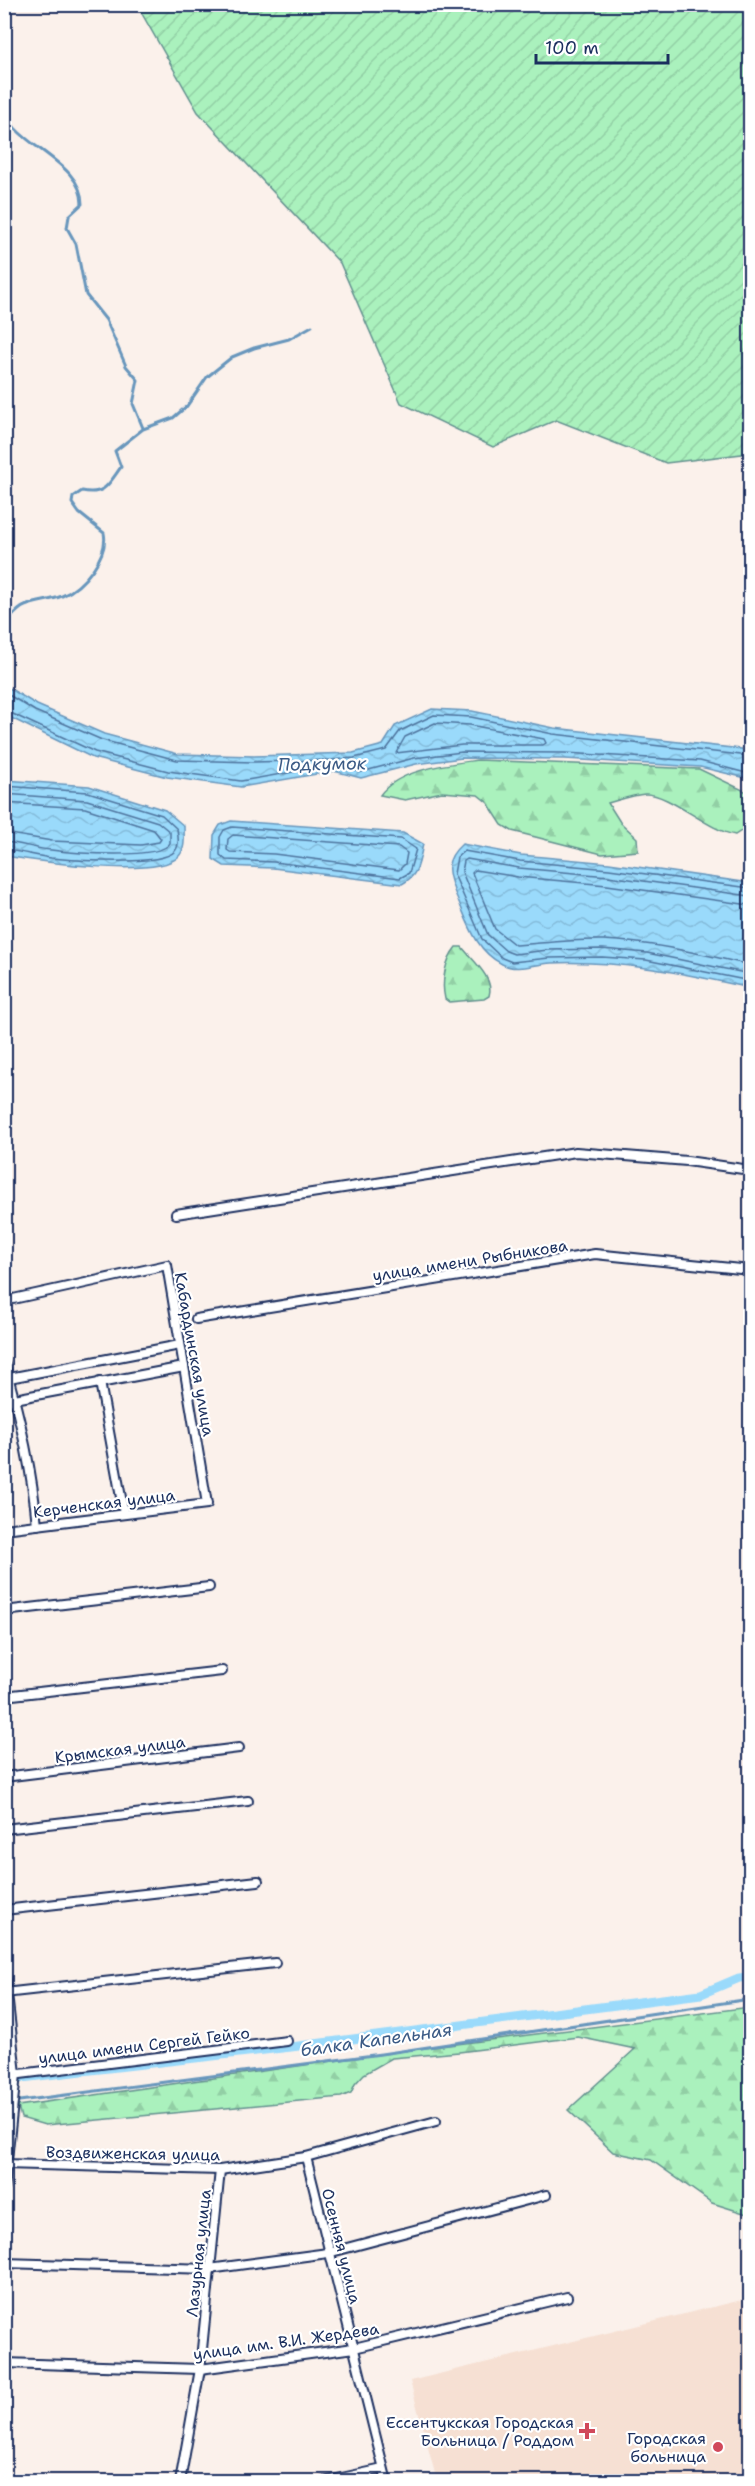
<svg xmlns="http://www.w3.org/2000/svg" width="755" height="2486" viewBox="0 0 755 2486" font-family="'Shantell Sans',sans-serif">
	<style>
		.built { fill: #f6e0d3 }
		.forest { fill: url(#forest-firs); stroke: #62908e; stroke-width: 1.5 }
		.garden { fill: url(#garden-furrows); stroke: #62908e; stroke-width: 1.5 }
		.water { fill: url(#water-waves); stroke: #6796bc; stroke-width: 1.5 }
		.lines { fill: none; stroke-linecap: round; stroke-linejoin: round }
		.shore { stroke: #4e739d; stroke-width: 1.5 }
		.stream { stroke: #6796bc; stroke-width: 3 }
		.canal { stroke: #9adafb; stroke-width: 9 }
		.street-casing { stroke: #1b2f5e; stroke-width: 12 }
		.street { stroke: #fff; stroke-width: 8 }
		.poi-dot { fill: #d1495b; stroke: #fff; stroke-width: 2 }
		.labels { text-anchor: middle; stroke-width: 4.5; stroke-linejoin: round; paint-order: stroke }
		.street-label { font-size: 16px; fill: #1b2f5e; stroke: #fff }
		.poi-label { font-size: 16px; fill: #1b2f5e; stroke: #fff; text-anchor: end }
		.water-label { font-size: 18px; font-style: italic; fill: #3b5a85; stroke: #fff }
	</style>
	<defs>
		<pattern id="forest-firs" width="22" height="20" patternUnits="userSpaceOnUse" patternTransform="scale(1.5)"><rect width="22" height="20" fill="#aaf1bd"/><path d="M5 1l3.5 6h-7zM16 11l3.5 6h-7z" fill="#92cfa5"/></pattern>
		<pattern id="garden-furrows" width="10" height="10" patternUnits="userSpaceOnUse" patternTransform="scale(1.5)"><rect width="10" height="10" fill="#aaf1bd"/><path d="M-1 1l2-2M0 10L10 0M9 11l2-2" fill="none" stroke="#92cfa5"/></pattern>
		<pattern id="water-waves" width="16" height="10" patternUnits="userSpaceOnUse" patternTransform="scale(1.5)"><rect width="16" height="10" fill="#9adafb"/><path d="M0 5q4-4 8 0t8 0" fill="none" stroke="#84bbda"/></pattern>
	</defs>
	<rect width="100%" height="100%" fill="#fbf1eb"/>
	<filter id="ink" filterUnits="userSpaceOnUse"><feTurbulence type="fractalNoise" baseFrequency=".0167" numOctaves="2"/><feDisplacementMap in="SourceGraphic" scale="12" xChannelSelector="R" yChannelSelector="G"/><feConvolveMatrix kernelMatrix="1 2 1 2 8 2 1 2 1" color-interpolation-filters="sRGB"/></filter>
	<g filter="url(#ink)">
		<polygon class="built" points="750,2298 750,2481 437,2481 410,2381"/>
		<g class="forest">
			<path d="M478,760l221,9 48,23 3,5v28l-15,10c-28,-5 -66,-42 -90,-41 -12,1 -26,6 -37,9l12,19 17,16 1,13 -36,3 -90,-23 -10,-6 -14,-22 -10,-8 -36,-3 -37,8 -25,-5c18,-26 69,-31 98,-35z"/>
			<path d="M456,947h6c10,13 33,31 27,49l-5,3 -35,3 -4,-3c-4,-17 0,-39 11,-52z"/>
			<polygon points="750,2007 750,2215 712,2203 651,2160 613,2152 568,2110 635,2049 578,2037 459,2052 392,2058 364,2074 355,2084 351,2093 341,2097 45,2125 21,2118 18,2106 425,2048"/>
		</g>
		<polygon class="garden" points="137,5 750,5 750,453 666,463 556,420 493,447 401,403 340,263 198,112"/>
		<g class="water">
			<polygon points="4,685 37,705 104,734 178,754 254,756 353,753 383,745 395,726 432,709 472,711 554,728 750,750 750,782 746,778 700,767 565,759 462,758 416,764 361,778 334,771 241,787 167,777 93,758 5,715"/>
			<path d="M5,780l84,6 76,24 19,16c0,11 2,23 -6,31 -22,22 -142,4 -173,-1z"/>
			<path d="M231,821l172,12 20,11c-4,18 -4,31 -21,40l-129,-16 -49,-2 -11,-7 1,-24 6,-10z"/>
			<path d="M462,844l59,11 88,8 141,20v105c-66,-15 -130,-28 -199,-25 -17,1 -34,9 -49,1 -28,-14 -35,-45 -47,-71 -8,-21 -11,-33 7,-49z"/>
		</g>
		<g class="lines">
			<g class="shore">
				<polyline points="4,692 35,711 102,740 177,760 254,762 333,760 354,758 386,750 400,731 434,715 471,717 553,734 750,756"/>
				<polyline points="4,710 95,752 168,771 241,781 333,765 361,772 414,758 462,752 565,753 700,761 750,774"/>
				<polygon points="435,723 470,725 544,739 546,743 543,745 462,745 396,753 405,737"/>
				<path d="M4,786l84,6 74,23 15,14c1,7 3,16 -2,22 -14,16 -102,9 -124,7 -16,-2 -31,-7 -47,-8"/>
				<path d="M4,794l83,6 71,22 12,10v11c-8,17 -98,10 -119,7 -15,-1 -31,-7 -47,-8"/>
				<polyline points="4,803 85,808 154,830 161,839 159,842 141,845 52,841 4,833"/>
				<polygon points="232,827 401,839 416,849 409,873 400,878 274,862 226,860 220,855 220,837 224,830"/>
				<polygon points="233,835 399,847 407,853 405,864 399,870 274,854 230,852 227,850 228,839"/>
				<polyline points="750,888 609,869 520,861 464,851 457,857 454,874 482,939 502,958 512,962 549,958 602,957 646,960 750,981"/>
				<polyline points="750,896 608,876 519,868 467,859 464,861 462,872 488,935 506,951 514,954 548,950 603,949 647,953 750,974"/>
				<path d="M750,905l-143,-20 -89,-8 -43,-7 -3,3 23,56 20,16c29,-2 59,-6 88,-5 50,2 99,14 147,25"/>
			</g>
			<g class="stream">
				<path d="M4,112c16,36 78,50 78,92l-13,12 -2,12 9,16 10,51 20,25 20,46 12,14 -5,24 10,24"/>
				<path d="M4,625c6,-6 13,-16 21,-19 12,-5 25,-5 37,-10 20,-8 47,-40 42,-63l-25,-20 -7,-10 1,-6 9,-6c23,5 27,-8 39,-24l-6,-16 28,-22 30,-11 14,-12 20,-29 25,-20 22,-9 35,-9 23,-13"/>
				<polyline points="4,2103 381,2054 750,1999"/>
			</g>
			<polyline class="canal" points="4,2080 291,2047 701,1994 739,1978 750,1977"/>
			<g class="street-casing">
				<g id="street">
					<polyline points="176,1214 576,1152 687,1161 750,1170"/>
					<polyline points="4,1301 167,1265 207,1504 4,1529"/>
					<polyline points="196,1319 595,1254 750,1270"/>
					<path d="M4,1363c16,53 28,107 33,162"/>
					<polyline points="4,1379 180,1345"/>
					<polyline points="100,1382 124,1514"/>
					<polyline points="4,1401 184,1367"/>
					<polyline points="4,1611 209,1587"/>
					<polyline points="4,1696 222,1671"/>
					<polyline points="4,1777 239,1748"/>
					<polyline points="4,1829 248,1801"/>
					<polyline points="4,1910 258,1881"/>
					<polyline points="4,1967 16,2074 4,2188"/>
					<polyline points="4,1993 275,1963"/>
					<polyline points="4,2076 287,2041"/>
					<polyline points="306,2157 387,2482"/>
					<polyline points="4,2164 220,2170 306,2157 436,2121"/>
					<polyline points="4,2263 209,2269 328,2253 546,2195"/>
					<polyline points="4,2363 200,2369 354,2348 567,2297"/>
					<polyline points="180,2482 200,2369 220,2170"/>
					<polyline points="323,2482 383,2469"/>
				</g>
			</g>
			<use href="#street" class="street"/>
		</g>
	</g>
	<g class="poi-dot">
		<path d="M584 2422h6v6h6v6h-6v6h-6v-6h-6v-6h6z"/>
		<circle cx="718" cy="2447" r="6"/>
	</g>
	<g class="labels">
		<g class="street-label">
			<text transform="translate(470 1260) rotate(-9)" y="6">улица имени Рыбникова</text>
			<text transform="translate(195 1354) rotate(80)" y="6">Кабардинская улица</text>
			<text transform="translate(104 1503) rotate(-7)" y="6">Керченская улица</text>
			<text transform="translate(120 1749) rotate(-7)" y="6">Крымская улица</text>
			<text transform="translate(144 2045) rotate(-7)" y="6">улица имени Сергей Гейко</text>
			<text transform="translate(133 2153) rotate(1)" y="6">Воздвиженская улица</text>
			<text transform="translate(342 2246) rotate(76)" y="6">Осенняя улица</text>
			<text transform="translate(198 2253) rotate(-84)" y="6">Лазурная улица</text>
			<text transform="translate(286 2341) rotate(-8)" y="6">улица им. В.И. Жердева</text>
		</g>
		<g class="poi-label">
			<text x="574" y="2428">Ессентукская Городская<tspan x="574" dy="18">Больница / Роддом</tspan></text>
			<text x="706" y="2444">Городская<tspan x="706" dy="18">больница</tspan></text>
		</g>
		<g class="water-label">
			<text transform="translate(322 764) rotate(-1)" y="6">Подкумок</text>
			<text transform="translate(376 2040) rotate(-8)" y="6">балка Капельная</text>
		</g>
	</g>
	<rect width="755" height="2486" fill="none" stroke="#fff" stroke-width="24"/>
	<rect x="12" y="12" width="731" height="2462" fill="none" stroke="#1b2f5e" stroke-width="2" filter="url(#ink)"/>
	<path d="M536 54v9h132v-9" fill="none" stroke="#1b2f5e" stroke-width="3"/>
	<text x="545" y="54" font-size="18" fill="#1b2f5e" stroke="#ffffff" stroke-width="4.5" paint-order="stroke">100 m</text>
</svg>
